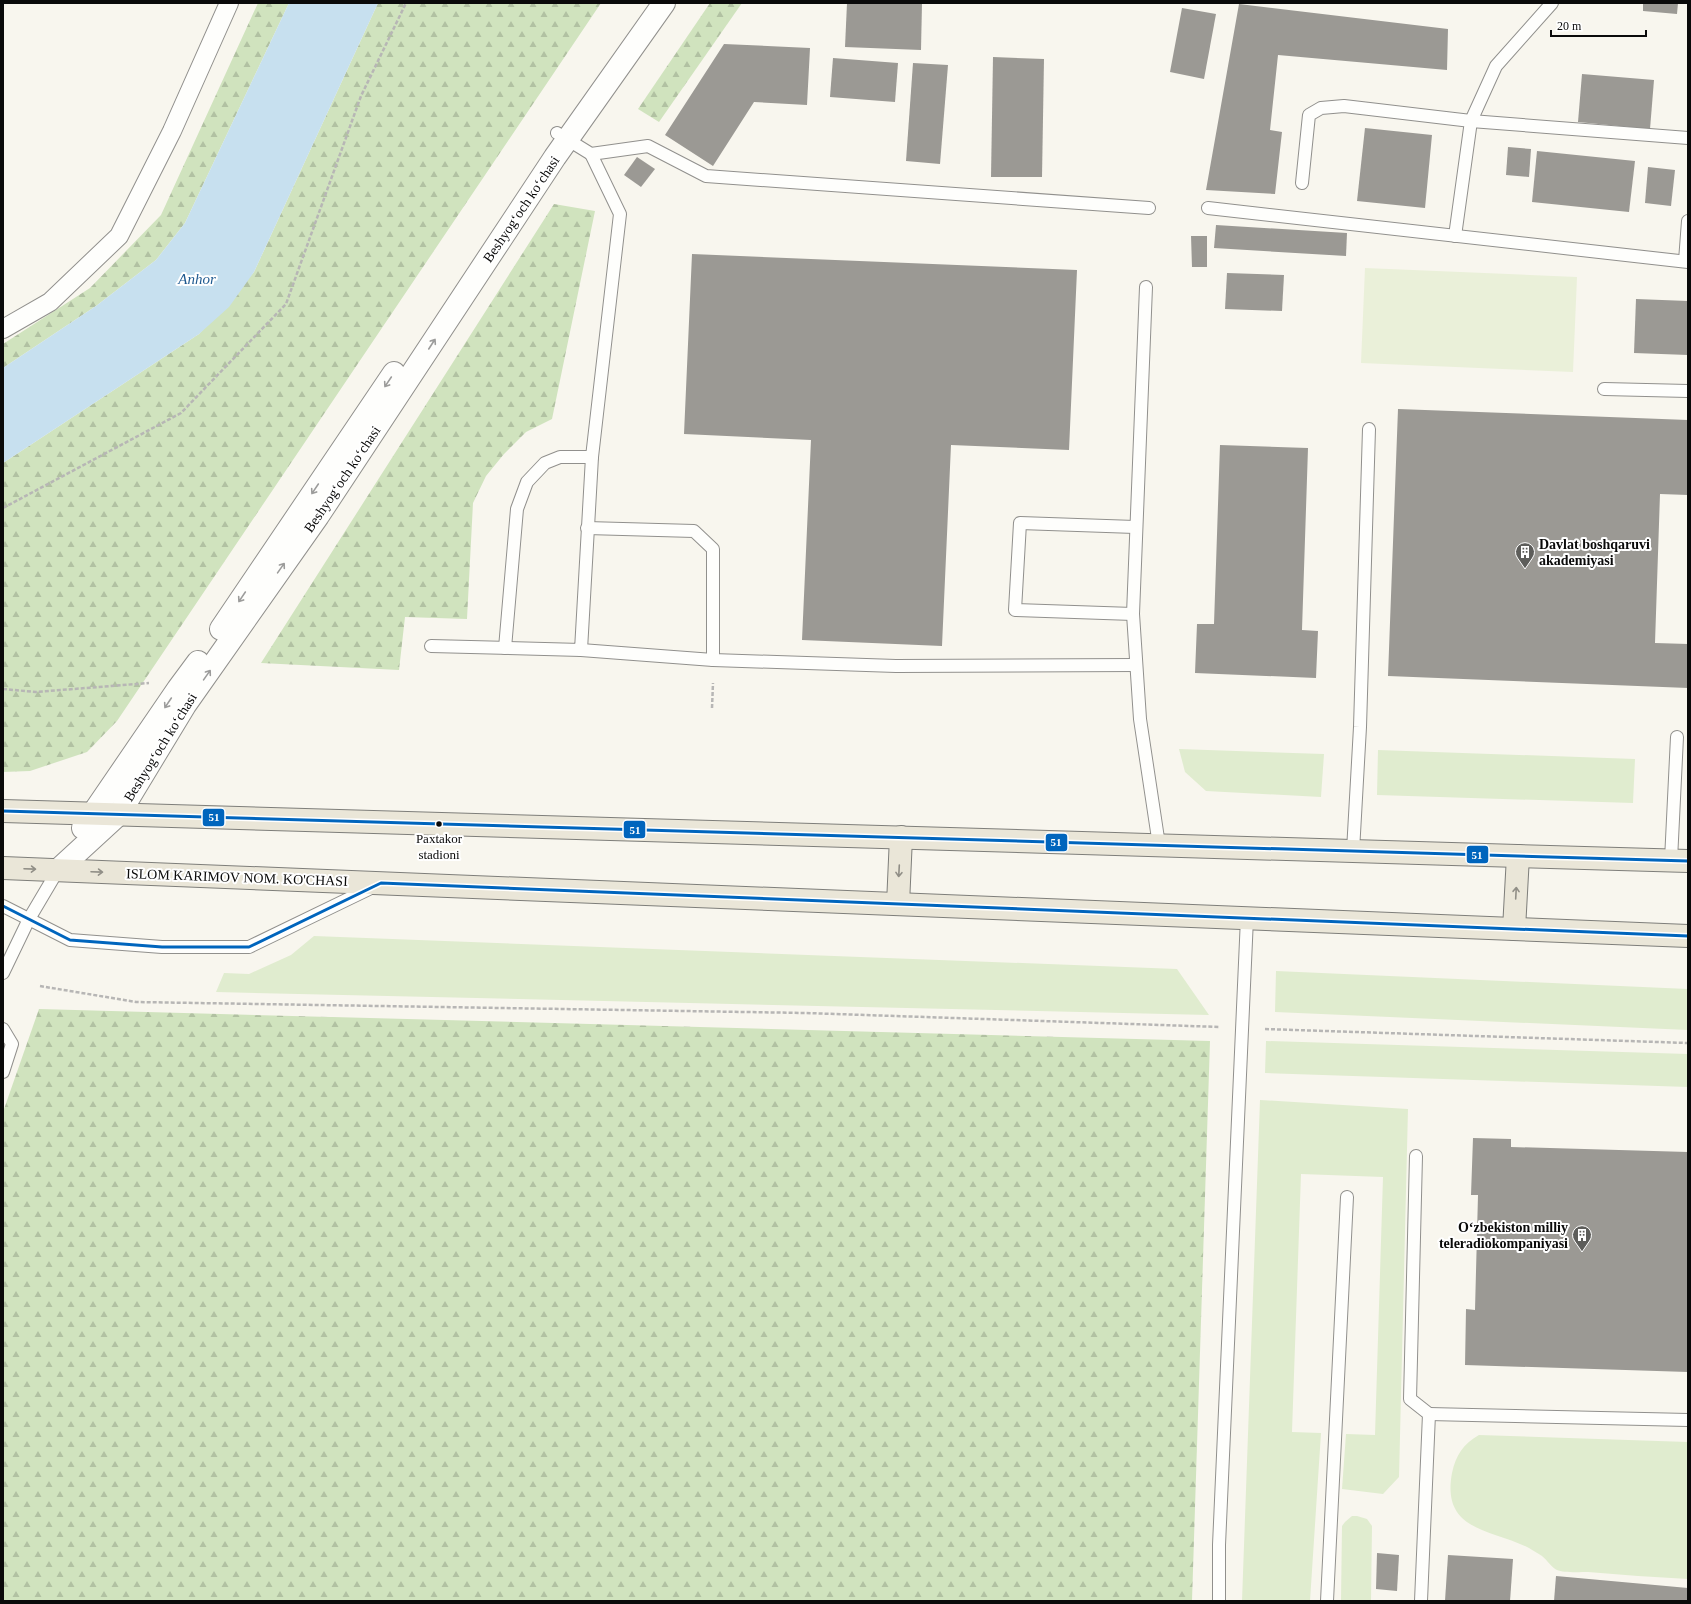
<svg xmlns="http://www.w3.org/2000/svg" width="1691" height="1604" viewBox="0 0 1691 1604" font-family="Georgia,serif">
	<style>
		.grass { fill: #e0eccf }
		.forest { fill: url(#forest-firs) }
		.pitch { fill: #eaf0d9 }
		.water { fill: #c7e0ef }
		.building { fill: #9b9994 }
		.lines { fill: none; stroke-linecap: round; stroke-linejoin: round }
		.service-casing { stroke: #91908d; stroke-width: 14 }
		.pedestrian-casing { stroke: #91908d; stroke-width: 20 }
		.tertiary-casing { stroke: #91908d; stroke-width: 24 }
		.primary-casing { stroke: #7e7e7a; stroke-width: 24 }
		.path { stroke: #b7b6b5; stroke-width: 2.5; stroke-dasharray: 4 2; stroke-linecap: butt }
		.service { stroke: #fefefc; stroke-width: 12 }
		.pedestrian { stroke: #fefefc; stroke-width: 18 }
		.tertiary { stroke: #fefefc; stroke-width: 22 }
		.primary { stroke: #eae6d8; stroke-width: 22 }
		.bus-1-casing { stroke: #fff; stroke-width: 6 }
		.bus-1 { stroke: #0065bd; stroke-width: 3 }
		.oneway { stroke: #9c9c9b }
		.oneway2 { stroke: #908e86 }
		.bus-dot { fill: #0a0a0a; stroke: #fff; stroke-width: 1.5 }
		.labels { text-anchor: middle; stroke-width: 4; stroke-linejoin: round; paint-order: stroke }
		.bus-label { font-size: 13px; fill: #0a0a0a; stroke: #fff }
		.street-label { font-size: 14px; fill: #0a0a0a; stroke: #fff }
		.poi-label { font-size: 14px; font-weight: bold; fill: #0a0a0a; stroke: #fff; text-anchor: start }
		.water-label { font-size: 15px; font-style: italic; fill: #1f5a90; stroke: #fff }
		.line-badge { stroke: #fff; stroke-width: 1.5 }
		.badge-label { font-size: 11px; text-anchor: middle; font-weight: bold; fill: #fff }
	</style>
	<defs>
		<pattern id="forest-firs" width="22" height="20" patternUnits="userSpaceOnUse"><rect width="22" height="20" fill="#d0e3be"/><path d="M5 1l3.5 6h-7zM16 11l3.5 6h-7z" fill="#b1c1a2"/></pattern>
	</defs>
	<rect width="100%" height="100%" fill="#f8f6ee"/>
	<g class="grass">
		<polygon points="1179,749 1324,754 1321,797 1206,791 1185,772"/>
		<polygon points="1378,750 1635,759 1633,803 1377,795"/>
		<polygon points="314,936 1177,969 1209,1015 216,992 224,973 249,974 291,955"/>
		<polygon points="1276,971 1688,989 1688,1030 1275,1012"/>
		<polygon points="1266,1041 1688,1054 1688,1087 1265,1073"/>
		<polygon points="1260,1100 1408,1109 1399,1477 1383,1494 1342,1489 1346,1434 1375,1435 1383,1177 1301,1174 1292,1432 1321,1433 1310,1601 1242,1601"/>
		<path d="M1479,1435l209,7v137c-33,-2 -67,-4 -100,-7 -8,0 -25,1 -31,-2 -5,-2 -10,-10 -15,-14 -4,-3 -9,-5 -13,-8 -37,-19 -88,-16 -77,-75 4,-18 11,-29 27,-38z"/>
		<polygon points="1352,1516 1357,1516 1367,1519 1372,1526 1371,1601 1341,1601 1342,1526 1345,1522"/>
	</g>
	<g class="forest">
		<polygon points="258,3 289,3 185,223 156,260 96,306 3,368 3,344 90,288 161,215"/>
		<polygon points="378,3 601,3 117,721 87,752 30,771 3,772 3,463 199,334 254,272"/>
		<polygon points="710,3 742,3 659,122 638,109"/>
		<polygon points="554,204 595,211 552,419 526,432 504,454 486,476 473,503 467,619 405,617 399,670 261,663"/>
		<polygon points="39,1009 1210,1041 1192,1601 3,1601 3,1112"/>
	</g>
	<polygon class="pitch" points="1365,268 1577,277 1573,372 1361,363"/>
	<polygon class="water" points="289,3 378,3 254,272 229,307 199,334 3,463 3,368 96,306 156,260 185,223"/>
	<g class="building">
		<polygon points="847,3 922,3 921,50 845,47"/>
		<polygon points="1643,3 1678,3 1677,14 1643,11"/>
		<polygon points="1239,4 1448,29 1447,70 1278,55 1270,130 1282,132 1275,194 1206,190"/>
		<polygon points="1182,8 1216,14 1204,79 1170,72"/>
		<polygon points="724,44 810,48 807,105 754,102 713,166 665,135"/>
		<polygon points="993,57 1044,59 1042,177 991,177"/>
		<polygon points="833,58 898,63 895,102 830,97"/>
		<polygon points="913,63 948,65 940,164 906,161"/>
		<polygon points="1582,74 1654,80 1650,129 1578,122"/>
		<polygon points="1365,128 1432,135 1425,208 1357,201"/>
		<polygon points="1508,147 1531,149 1529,177 1506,175"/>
		<polygon points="1537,151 1635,161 1629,212 1532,202"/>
		<polygon points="637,157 655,169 641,187 624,175"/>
		<polygon points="1648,167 1675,170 1671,206 1645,203"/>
		<polygon points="1216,225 1347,233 1346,256 1214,248"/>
		<polygon points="1191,236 1207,236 1207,267 1192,267"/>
		<polygon points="692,254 1077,270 1069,450 951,445 942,646 802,640 811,440 684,434"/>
		<polygon points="1227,273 1284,275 1282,311 1225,309"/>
		<polygon points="1636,299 1688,301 1688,355 1634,353"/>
		<polygon points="1398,409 1688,420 1688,495 1660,494 1655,643 1688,644 1688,688 1388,676"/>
		<polygon points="1220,445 1308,448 1302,630 1318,631 1316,678 1195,673 1197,624 1214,624"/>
		<polygon points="1473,1138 1511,1139 1511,1147 1688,1152 1688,1372 1465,1365 1466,1309 1475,1310 1478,1195 1471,1195"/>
		<polygon points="1377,1553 1399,1555 1397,1591 1376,1589"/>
		<polygon points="1448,1555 1513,1559 1510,1601 1445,1601"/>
		<polygon points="1556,1576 1688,1588 1688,1601 1554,1601"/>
	</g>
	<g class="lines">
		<g class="service-casing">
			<g id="service">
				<polyline points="557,133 591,154 648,146 706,176 1149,208"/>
				<polyline points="1302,183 1309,115 1321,108 1344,106 1471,121 1688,138"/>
				<polyline points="1208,208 1688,262"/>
				<polyline points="1455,236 1471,121 1496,66 1552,3"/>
				<polyline points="1685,261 1688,221"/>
				<polyline points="1146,287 1133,614 1140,719 1159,845"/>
				<polyline points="1604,389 1688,391"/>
				<polyline points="587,528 694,531 713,549 713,660 896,666 1136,665"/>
				<polyline points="1133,614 1015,610 1020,523 1135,527"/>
				<polyline points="431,646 581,650 592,457 620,214 591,154"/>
				<polyline points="505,648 517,509 527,482 545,463 560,457 592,457"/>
				<polyline points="581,650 713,660"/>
				<polyline points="1353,851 1360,727 1369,429"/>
				<polyline points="1671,860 1677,737"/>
				<polyline points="3,906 70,940 162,947 249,947 373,887"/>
				<polyline points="3,973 29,919 58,870"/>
				<polyline points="3,1029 12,1044 3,1072"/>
				<polyline points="1416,1156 1410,1399 1429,1414 1421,1601"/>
				<polyline points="1429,1414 1688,1420"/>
				<polyline points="1219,1601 1219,1545 1247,918"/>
				<polyline points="1327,1601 1347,1197"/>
			</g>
		</g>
		<g class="pedestrian-casing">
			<polyline id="pedestrian" points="3,329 50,302 119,236 172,131 229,3"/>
		</g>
		<g class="tertiary-casing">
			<g id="tertiary">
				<polyline points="221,629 394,373"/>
				<polyline points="83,828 178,689 198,662"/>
				<polyline points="58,870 119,814 185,705 318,516 555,157 664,3"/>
			</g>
		</g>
		<g class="primary-casing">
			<g id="primary">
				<polyline points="3,811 1688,861"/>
				<polyline points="3,868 1688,936"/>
				<polyline points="898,904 901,837"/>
				<polyline points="1514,929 1518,856"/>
			</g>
		</g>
		<g class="path">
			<polyline points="3,508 181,413 286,304 361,96 406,3"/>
			<polyline points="3,689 36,692 149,683"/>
			<polyline points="712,708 713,683"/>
			<polyline points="40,986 136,1002 806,1013 1220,1027"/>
			<polyline points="1265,1029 1688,1043"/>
		</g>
		<use href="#service" class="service"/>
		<use href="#pedestrian" class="pedestrian"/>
		<use href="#tertiary" class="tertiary"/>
		<use href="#primary" class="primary"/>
		<g class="bus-1-casing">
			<g id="bus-1">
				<polyline points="3,811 1688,861"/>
				<polyline points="3,906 70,940 162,947 249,947 381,883 1688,936"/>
			</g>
		</g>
		<use href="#bus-1" class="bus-1"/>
	</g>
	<defs><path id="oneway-shaft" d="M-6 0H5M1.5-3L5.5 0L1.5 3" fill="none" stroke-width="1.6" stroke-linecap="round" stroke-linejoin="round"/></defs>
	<g class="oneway">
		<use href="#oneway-shaft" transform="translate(432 344) rotate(-57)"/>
		<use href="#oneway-shaft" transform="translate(388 382) rotate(124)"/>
		<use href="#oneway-shaft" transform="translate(315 489) rotate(124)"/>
		<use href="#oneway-shaft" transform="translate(281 568) rotate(-55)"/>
		<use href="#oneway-shaft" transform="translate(242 597) rotate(124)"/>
		<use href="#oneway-shaft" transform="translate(207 675) rotate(-55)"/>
		<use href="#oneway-shaft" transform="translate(168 703) rotate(124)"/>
	</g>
	<g class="oneway2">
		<use href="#oneway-shaft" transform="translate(30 869) rotate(2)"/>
		<use href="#oneway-shaft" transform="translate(899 871) rotate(93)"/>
		<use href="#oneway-shaft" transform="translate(97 872) rotate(2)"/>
		<use href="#oneway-shaft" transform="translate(1516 893) rotate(-87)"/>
	</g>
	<defs>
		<g id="building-pin" transform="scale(1)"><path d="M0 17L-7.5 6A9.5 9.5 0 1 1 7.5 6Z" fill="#5d5d5a" stroke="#fff"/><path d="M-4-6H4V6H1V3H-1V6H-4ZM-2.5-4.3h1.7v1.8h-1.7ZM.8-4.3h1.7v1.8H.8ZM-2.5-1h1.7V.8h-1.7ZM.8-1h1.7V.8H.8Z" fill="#fff"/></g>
	</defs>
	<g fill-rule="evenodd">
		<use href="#building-pin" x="1525" y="552"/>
		<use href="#building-pin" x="1582" y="1235"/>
	</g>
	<circle class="bus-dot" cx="439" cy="824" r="3.5"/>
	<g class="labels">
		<g class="bus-label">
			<text x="439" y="843">Paxtakor<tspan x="439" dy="16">stadioni</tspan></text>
		</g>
		<g class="street-label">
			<text transform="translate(521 209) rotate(-56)" y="5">Beshyogʻoch koʻchasi</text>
			<text transform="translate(342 479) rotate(-56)" y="5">Beshyogʻoch koʻchasi</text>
			<text transform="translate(160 747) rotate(-58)" y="5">Beshyogʻoch koʻchasi</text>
			<text transform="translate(237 877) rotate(2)" y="5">ISLOM KARIMOV NOM. KO'CHASI</text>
		</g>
		<g class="poi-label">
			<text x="1539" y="549">Davlat boshqaruvi<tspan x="1539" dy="16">akademiyasi</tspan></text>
			<text x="1568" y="1232" text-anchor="end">Oʻzbekiston milliy<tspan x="1568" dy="16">teleradiokompaniyasi</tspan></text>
		</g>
		<g class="water-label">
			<text x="197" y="284">Anhor</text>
		</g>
	</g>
	<g class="line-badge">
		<rect x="202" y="808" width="23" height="19" rx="4" fill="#0065bd"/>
		<rect x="623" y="820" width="23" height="19" rx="4" fill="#0065bd"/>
		<rect x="1045" y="833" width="23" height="19" rx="4" fill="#0065bd"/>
		<rect x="1466" y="845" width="23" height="19" rx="4" fill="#0065bd"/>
	</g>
	<g class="badge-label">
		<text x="214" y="821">51</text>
		<text x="635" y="834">51</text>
		<text x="1056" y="846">51</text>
		<text x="1477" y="859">51</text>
	</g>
	<rect width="1691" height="1604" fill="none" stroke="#0a0a0a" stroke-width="8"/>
	<path d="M1551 30v6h95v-6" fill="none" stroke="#0a0a0a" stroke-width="2"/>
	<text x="1557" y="30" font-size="12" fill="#0a0a0a" stroke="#ffffff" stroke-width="3" paint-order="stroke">20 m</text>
</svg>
